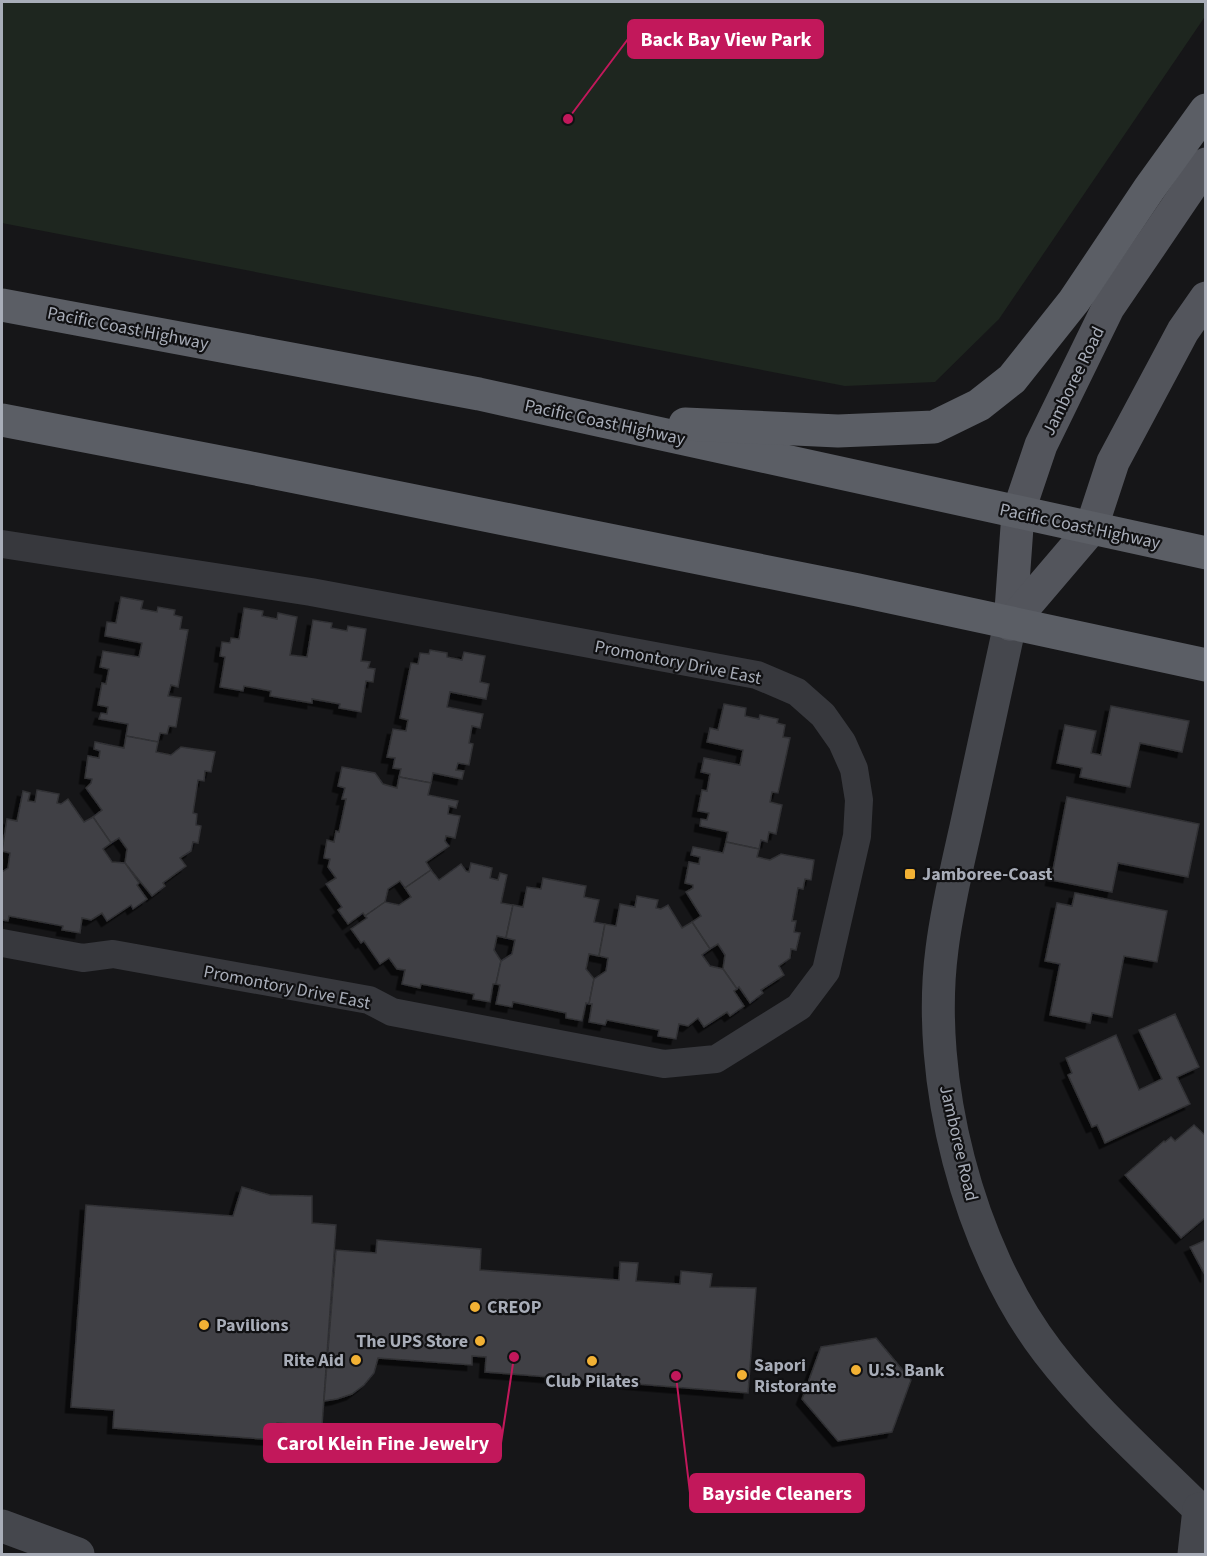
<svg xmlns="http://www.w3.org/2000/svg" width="1207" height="1556" viewBox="0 0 1207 1556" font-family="'Source Sans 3',sans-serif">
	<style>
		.green { fill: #1e261f }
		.building { fill: #404145; stroke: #303034; stroke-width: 1.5; filter: url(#shadow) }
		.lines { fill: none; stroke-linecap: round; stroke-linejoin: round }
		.minor { stroke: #37383d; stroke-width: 28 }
		.secondary { stroke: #45474d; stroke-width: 33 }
		.primary { stroke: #53555c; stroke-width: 33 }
		.trunk { stroke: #5b5e65; stroke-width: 33 }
		.poi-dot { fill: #f2b134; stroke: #111113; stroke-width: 2 }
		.labels { text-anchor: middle; stroke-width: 4.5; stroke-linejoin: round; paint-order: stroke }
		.street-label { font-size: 18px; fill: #a8adb8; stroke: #111113 }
		.poi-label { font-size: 18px; font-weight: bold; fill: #a8adb8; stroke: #111113; text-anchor: start }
		.leader { fill: none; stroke: #c2185b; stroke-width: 2 }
		.callout-dot { fill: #c2185b; stroke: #111113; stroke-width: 2 }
		.callout { fill: #c2185b; stroke: #c2185b; stroke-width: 2 }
		.callout-label { font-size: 20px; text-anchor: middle; font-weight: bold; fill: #fff }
	</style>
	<defs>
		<filter id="shadow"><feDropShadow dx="-5.5" dy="5.5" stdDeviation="0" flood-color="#0009"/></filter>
	</defs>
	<rect width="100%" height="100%" fill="#161618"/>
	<polygon class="green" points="2,2 1205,2 1206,15 999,319 935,382 845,386 2,223"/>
	<g class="building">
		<polygon points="121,597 143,601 141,609 157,612 158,607 175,610 174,615 182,617 180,629 188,630 178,687 171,685 168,696 181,698 176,727 169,726 167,734 160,733 158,742 126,736 128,724 99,719 101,713 107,714 108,707 98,705 102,683 106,684 109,669 100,667 103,651 139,657 142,643 105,636 107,622 116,623"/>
		<polygon points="244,608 263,611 262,616 277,619 278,613 297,617 290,655 307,657 313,620 332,623 331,628 347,631 348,626 366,629 361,661 370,662 368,668 375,669 373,682 366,681 361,712 339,708 340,704 312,699 312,703 270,696 271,691 244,686 243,691 220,687 225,657 220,656 222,642 230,643 231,638 239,639"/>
		<polygon points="430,650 447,653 447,657 462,660 464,652 485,656 480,682 489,684 486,699 450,692 447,707 483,714 480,728 472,726 469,743 473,744 469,765 458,763 456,770 464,771 462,779 433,773 431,783 399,777 401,769 393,768 395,758 387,757 393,729 406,731 408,720 400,718 411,663 418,664 420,653 429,654"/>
		<polygon points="724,704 746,708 745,716 759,719 760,715 778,719 777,723 785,725 783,737 790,738 778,793 772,792 770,802 782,805 776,834 769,832 767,842 761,840 759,849 726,842 728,832 700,826 701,819 707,820 709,813 698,811 702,790 707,791 710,774 701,772 704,758 740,765 743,750 707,742 710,728 718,730"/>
		<polygon points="1111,706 1189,721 1182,752 1140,743 1130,787 1080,777 1082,768 1057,763 1065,725 1096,731 1091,753 1101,755"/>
		<polygon points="126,736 158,742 156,752 171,755 181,747 215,752 211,772 205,771 204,781 198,780 193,813 197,814 196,825 201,826 198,843 193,842 191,851 180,858 186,866 163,883 165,886 152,896 125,863 127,849 119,838 111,843 93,817 102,810 86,788 91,783 92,779 85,778 88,756 99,758 100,751 94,749 95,742 124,748"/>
		<polygon points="342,767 375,773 383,784 397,788 399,777 431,783 428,795 458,801 456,808 449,806 448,814 460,816 455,838 446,836 445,841 449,846 426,862 431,870 405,888 400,881 388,889 385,902 365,916 363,913 348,924 338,910 342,907 326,884 336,878 328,867 330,859 324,858 327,840 334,842 336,831 339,832 346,799 342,799 345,788 338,786"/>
		<polygon points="37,790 59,794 57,803 61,804 68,799 84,822 93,817 111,843 103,849 112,862 125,863 139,883 137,885 147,899 133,909 131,905 107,921 102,913 91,920 82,918 80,933 62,930 63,926 9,916 8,921 2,920 2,872 8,868 10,853 2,851 7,819 17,821 23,791 30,793 28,801 35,802"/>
		<polygon points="1067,797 1199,824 1188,877 1118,863 1112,892 1051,880"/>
		<polygon points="726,842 759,849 757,857 770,860 781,854 814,860 811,880 805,879 803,889 798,888 792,921 796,921 794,932 800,933 796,950 791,949 790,958 779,966 784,975 761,990 763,993 750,1003 739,987 737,989 723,969 725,955 718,944 710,949 692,922 701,916 686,892 693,888 693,885 685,883 689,862 699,864 700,857 691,855 693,847 723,853"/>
		<polygon points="471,863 492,868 490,878 498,880 500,873 507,875 501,903 513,905 506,938 497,936 494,950 501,961 496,984 493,984 490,1002 473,999 474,994 421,984 420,988 402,984 405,970 397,969 389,958 380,964 364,941 361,943 351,929 367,918 365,916 385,902 399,905 411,897 405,888 431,870 439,880 461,864 466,871 469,872"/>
		<polygon points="543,878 586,886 584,897 599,900 594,922 605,924 599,956 589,954 586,969 594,979 589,1004 586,1003 582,1021 566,1018 566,1013 513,1002 512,1007 496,1004 500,985 496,984 501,961 512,954 515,940 506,938 513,905 523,907 527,887 541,889"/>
		<polygon points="1075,893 1167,911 1157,962 1124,956 1112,1017 1092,1013 1090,1023 1050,1015 1060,964 1045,961 1057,903 1072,906"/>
		<polygon points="637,896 658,900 656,908 661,909 668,905 682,928 692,922 710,949 702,955 710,966 723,969 737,989 734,991 744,1006 730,1016 727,1012 704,1027 698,1018 688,1026 679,1024 676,1039 658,1036 659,1030 607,1020 605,1025 589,1022 592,1004 589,1004 594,979 606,971 608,958 599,956 605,924 616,926 620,904 635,907"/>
		<polygon points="1175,1014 1199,1067 1177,1077 1190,1104 1105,1143 1097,1125 1092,1127 1068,1075 1072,1073 1066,1058 1116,1035 1139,1090 1162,1079 1139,1030"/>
		<polygon points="1194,1125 1206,1136 1206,1217 1181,1238 1125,1175 1164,1141 1165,1142 1171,1137 1175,1141"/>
		<polygon points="242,1187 270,1195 312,1196 312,1223 336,1225 322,1426 277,1423 276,1440 113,1428 114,1410 71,1407 86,1205 233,1216"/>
		<polygon points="377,1240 481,1249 480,1270 619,1280 620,1262 638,1263 636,1281 680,1284 681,1271 712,1274 710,1287 756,1288 748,1393 485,1372 486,1357 472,1356 472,1365 378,1358 374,1373 364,1385 352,1394 337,1399 324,1401 336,1250 376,1253"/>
		<polygon points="1206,1240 1206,1277 1190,1247"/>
		<polygon points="876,1338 911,1380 892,1432 838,1441 802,1399 821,1347"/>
	</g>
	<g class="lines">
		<polyline class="minor" points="2,544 311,592 757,675 797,692 823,715 842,742 854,769 859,800 857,836 826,971 799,1007 716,1059 664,1064 392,1012 369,1000 113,954 83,958 2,943"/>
		<g class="secondary">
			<path d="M1010,624c-15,67 -29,135 -44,203 -9,40 -19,81 -24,122 -17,129 26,299 106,403 46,60 104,110 158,164"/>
			<polyline points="2,1526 78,1554"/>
			<polyline points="1194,1554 1199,1509"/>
		</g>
		<g class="primary">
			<polyline points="1010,624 1018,513 1041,445 1108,308 1206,164"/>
			<polyline points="1010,624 1091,529 1113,462 1183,331 1206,298"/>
		</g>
		<g class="trunk">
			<polyline points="2,305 479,394 1206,553"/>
			<polyline points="2,420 246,467 858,590 1206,665"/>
			<polyline points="685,424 838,431 934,427 979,405 1012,379 1074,301 1149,189 1206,110"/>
		</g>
	</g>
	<g class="poi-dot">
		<rect x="904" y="868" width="12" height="12" rx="3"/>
		<circle cx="475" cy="1307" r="6"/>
		<circle cx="204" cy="1325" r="6"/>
		<circle cx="480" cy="1341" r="6"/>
		<circle cx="356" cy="1360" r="6"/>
		<circle cx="592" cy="1361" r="6"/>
		<circle cx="856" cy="1370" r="6"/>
		<circle cx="742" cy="1375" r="6"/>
	</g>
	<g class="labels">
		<g class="street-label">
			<text transform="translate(128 328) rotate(11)" y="6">Pacific Coast Highway</text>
			<text transform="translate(1073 381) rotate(-64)" y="6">Jamboree Road</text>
			<text transform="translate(605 422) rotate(12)" y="6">Pacific Coast Highway</text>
			<text transform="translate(1080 526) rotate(12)" y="6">Pacific Coast Highway</text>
			<text transform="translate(678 662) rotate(11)" y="6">Promontory Drive East</text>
			<text transform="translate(287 987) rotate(11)" y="6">Promontory Drive East</text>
			<text transform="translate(959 1143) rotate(77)" y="6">Jamboree Road</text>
		</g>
		<g class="poi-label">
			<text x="922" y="880">Jamboree-Coast</text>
			<text x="487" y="1313">CREOP</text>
			<text x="216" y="1331">Pavilions</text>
			<text x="468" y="1347" text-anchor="end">The UPS Store</text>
			<text x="344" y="1366" text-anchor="end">Rite Aid</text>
			<text x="754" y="1371">Sapori<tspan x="754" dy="21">Ristorante</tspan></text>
			<text x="868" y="1376">U.S. Bank</text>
			<text x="592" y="1387" text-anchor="middle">Club Pilates</text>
		</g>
	</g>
	<path class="leader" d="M568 119L628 39M514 1357L501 1443M676 1376L690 1493"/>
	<g class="callout-dot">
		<circle cx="568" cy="119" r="6"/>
		<circle cx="514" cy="1357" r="6"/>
		<circle cx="676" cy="1376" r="6"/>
	</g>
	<g class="callout">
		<rect x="628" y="20" width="195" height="38" rx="6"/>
		<rect x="264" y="1424" width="237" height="38" rx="6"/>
		<rect x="690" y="1474" width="174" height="38" rx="6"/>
	</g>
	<g class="callout-label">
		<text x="726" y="46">Back Bay View Park</text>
		<text x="383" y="1450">Carol Klein Fine Jewelry</text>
		<text x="777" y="1500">Bayside Cleaners</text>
	</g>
	<rect width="1207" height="1556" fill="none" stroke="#a8adb8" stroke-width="6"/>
</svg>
